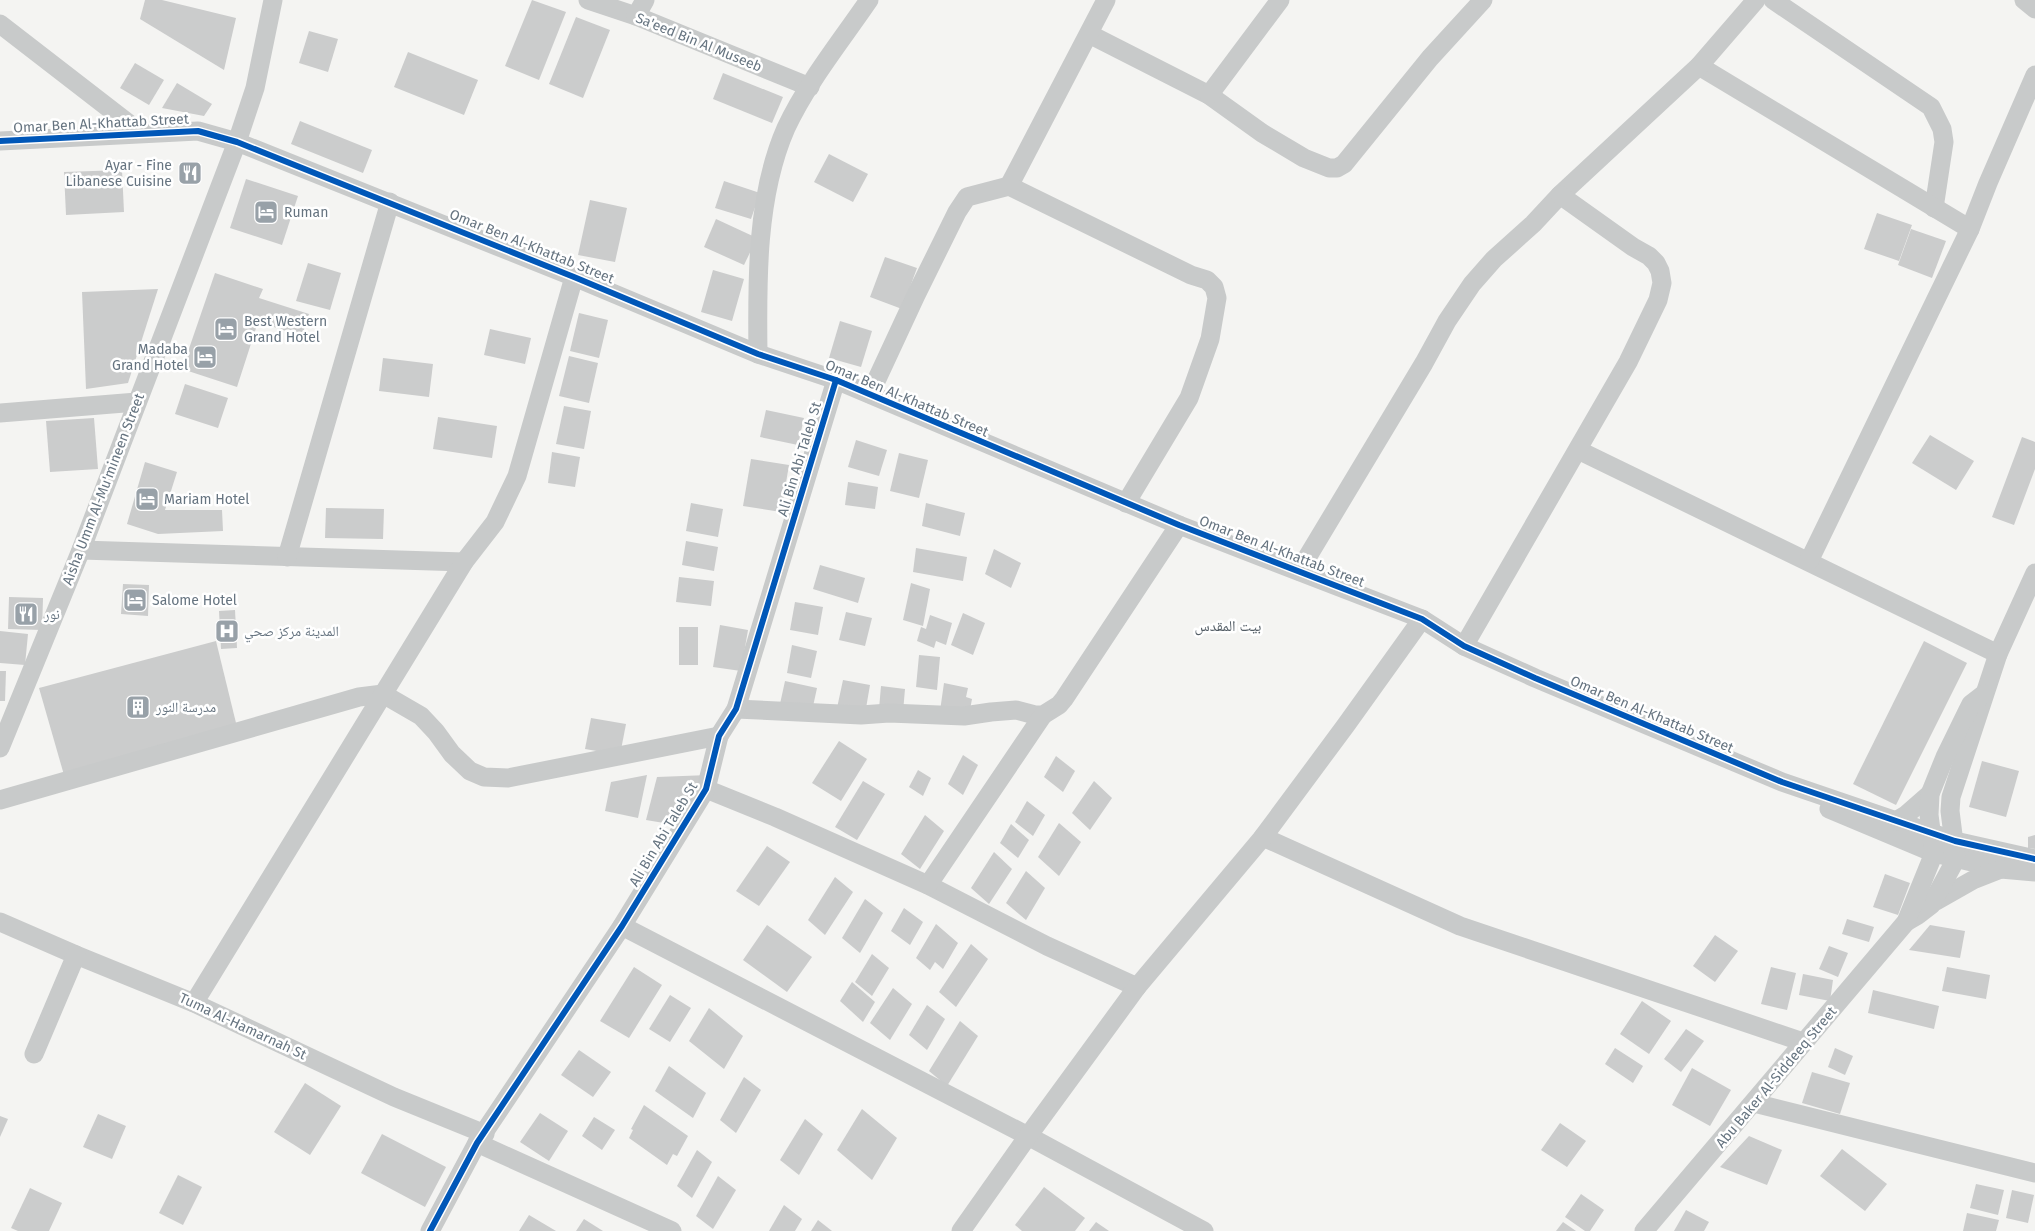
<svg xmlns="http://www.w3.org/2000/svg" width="2035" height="1231" viewBox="0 0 2035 1231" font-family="'Fira Sans','Noto Naskh Arabic',sans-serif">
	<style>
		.building { fill: #cbcccc }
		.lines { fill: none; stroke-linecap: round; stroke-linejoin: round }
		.minor { stroke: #c8caca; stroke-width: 19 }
		.cycleway-casing { stroke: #fff; stroke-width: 9 }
		.cycleway { stroke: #0057b8; stroke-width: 6 }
		.labels { text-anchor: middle; stroke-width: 5; stroke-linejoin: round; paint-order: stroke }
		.street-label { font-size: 14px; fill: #667480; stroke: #fff }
		.poi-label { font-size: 14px; fill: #667480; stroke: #fff; text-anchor: start }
		.neighbourhood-label { font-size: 15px; fill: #535d65; stroke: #fff }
	</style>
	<rect width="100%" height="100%" fill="#f4f4f2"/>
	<g class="building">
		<polygon points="145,0 162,0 236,18 224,70 140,19"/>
		<polygon points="532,0 566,12 539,80 505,66"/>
		<polygon points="576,17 610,30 583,98 549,84"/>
		<polygon points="309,31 338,39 328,72 299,63"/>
		<polygon points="408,52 478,80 464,115 394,87"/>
		<polygon points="135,63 164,80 149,105 120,88"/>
		<polygon points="723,73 783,97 772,123 713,99"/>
		<polygon points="177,83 212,104 204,116 162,108"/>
		<polygon points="300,121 372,150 363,173 291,144"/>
		<polygon points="829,154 868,174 853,202 814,182"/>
		<polygon points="122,170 124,212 66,215 64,172"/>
		<polygon points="246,179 298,196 282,245 230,228"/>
		<polygon points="724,181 760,193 751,219 715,208"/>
		<polygon points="590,200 627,208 615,262 578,255"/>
		<polygon points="1877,213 1912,225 1899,261 1864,249"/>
		<polygon points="716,219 757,238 744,265 704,247"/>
		<polygon points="1911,229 1946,241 1932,278 1898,265"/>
		<polygon points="885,257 917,268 902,309 870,297"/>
		<polygon points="308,263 341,273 330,310 296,301"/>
		<polygon points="713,270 744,279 732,321 701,312"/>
		<polygon points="215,273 263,289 259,298 309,314 302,336 258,322 237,387 182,369"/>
		<polygon points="158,289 128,383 86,389 82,292"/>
		<polygon points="579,313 608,320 599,358 570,351"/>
		<polygon points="840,321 872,331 861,367 829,358"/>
		<polygon points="490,329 531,338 525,364 484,355"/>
		<polygon points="569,356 598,363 589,403 559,396"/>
		<polygon points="383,358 433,364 429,397 379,391"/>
		<polygon points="185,384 228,398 218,428 175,414"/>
		<polygon points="564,406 591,411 584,449 556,444"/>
		<polygon points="766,410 804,418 798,445 760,437"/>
		<polygon points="438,417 497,426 492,458 433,449"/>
		<polygon points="94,418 98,469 50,472 46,421"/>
		<polygon points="1930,435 1974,461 1956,490 1912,463"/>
		<polygon points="2022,437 2035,442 2035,469 2014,525 1992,517"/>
		<polygon points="856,440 887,450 879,476 848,467"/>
		<polygon points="552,452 580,457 575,487 548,483"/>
		<polygon points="899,453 928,460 919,498 890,491"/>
		<polygon points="751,459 789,465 781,512 743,506"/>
		<polygon points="145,462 177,472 165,510 222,510 223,531 158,534 127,524"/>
		<polygon points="848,482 878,487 875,509 845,505"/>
		<polygon points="691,503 723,509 718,537 686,531"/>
		<polygon points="926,503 965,513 960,536 922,526"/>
		<polygon points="326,508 384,509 383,539 325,538"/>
		<polygon points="686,541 718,547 714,571 682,565"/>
		<polygon points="916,548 967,557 963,581 913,572"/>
		<polygon points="994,549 1021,563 1011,588 985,574"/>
		<polygon points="820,565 865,578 858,603 813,589"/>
		<polygon points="679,577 714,581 711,606 676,602"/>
		<polygon points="911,583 930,589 923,626 903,620"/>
		<polygon points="123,584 149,585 148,616 121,614"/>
		<polygon points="9,597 43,598 42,630 8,629"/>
		<polygon points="795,602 823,607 818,635 790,630"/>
		<polygon points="235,610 237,648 221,649 219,611"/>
		<polygon points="846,612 872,618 865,646 839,640"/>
		<polygon points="963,613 985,623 973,655 951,645"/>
		<polygon points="930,615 952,623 946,645 936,641 934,648 917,641 921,627 926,629"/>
		<polygon points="720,625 748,630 741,671 713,667"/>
		<rect x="679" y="627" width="19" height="38"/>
		<polygon points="0,631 28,634 25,665 0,663"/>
		<polygon points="216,641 237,727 64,775 39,688"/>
		<polygon points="1924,641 1967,663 1896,805 1853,784"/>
		<polygon points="792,645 817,651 811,678 787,673"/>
		<polygon points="919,655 940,657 937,690 916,687"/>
		<polygon points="0,671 6,671 5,701 0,701"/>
		<polygon points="843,680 870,685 865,714 837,708"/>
		<polygon points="785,681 817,688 812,711 780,704"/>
		<polygon points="944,683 968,688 966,697 972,699 969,715 940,711"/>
		<polygon points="881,686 905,689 903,712 879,709"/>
		<polygon points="591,718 626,724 620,755 585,749"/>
		<polygon points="839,741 867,759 841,801 812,783"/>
		<polygon points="963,755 978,765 963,795 948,784"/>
		<polygon points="1056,756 1075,771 1063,792 1044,777"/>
		<polygon points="1982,761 2019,771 2006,817 1969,807"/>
		<polygon points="918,770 931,778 923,796 909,787"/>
		<polygon points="647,775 638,818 605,811 611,782"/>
		<polygon points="709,775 682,826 646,820 657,777"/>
		<polygon points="863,781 885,794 857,840 835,827"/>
		<polygon points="1094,781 1112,798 1090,830 1072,813"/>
		<polygon points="1027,801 1045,815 1033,836 1015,822"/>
		<polygon points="925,815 944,831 920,869 901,854"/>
		<polygon points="1059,823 1081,842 1059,876 1038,857"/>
		<polygon points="1011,824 1029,840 1018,858 1000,843"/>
		<polygon points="2035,835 2035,849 2028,848 2028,837"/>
		<polygon points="767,846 790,862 759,906 736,891"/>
		<polygon points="994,852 1012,869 989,904 971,888"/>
		<polygon points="1026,871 1045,888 1026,920 1006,903"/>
		<polygon points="1885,874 1910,883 1898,915 1873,907"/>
		<polygon points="835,877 853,892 825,935 808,920"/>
		<polygon points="865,899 883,913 860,953 842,938"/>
		<polygon points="904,908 923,922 910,945 891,931"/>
		<polygon points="1847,919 1874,927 1869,942 1842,934"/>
		<polygon points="936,924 958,943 943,969 935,962 930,970 916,958"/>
		<polygon points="767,925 812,957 787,992 743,960"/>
		<polygon points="1930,925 1965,931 1960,958 1909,950"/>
		<polygon points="1715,935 1738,951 1715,982 1693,966"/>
		<polygon points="971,944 988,959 956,1007 939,992"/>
		<polygon points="1829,946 1848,953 1838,977 1819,969"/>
		<polygon points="872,954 889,968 872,996 855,982"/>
		<polygon points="634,967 662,985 629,1038 600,1021"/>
		<polygon points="1771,967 1796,973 1787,1010 1761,1004"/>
		<polygon points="1947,967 1990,975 1986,999 1942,991"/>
		<polygon points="1803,974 1833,980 1830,1001 1799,995"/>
		<polygon points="852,982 875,1002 863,1022 840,1001"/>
		<polygon points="893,988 912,1004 890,1040 870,1023"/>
		<polygon points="1873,990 1939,1006 1934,1029 1868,1013"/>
		<polygon points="670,995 691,1008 670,1042 649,1029"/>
		<polygon points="1642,1001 1671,1021 1649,1054 1620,1034"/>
		<polygon points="927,1005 945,1019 927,1050 909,1035"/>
		<polygon points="709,1008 743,1036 724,1069 689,1041"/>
		<polygon points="960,1021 978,1036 947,1086 929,1071"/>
		<polygon points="1686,1029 1704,1041 1681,1072 1664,1059"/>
		<polygon points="1615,1048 1643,1066 1633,1083 1605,1064"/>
		<polygon points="1835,1048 1853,1056 1845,1075 1828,1067"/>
		<polygon points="579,1050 611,1072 593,1097 561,1075"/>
		<polygon points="669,1066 706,1093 693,1118 655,1091"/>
		<polygon points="1692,1068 1731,1090 1710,1126 1672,1105"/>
		<polygon points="1812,1072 1850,1083 1840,1114 1802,1103"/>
		<polygon points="744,1077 761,1090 736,1133 720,1120"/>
		<polygon points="305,1083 341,1106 310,1155 274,1132"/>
		<polygon points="644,1105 688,1136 677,1156 673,1154 667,1165 629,1138 633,1130 631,1129"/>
		<polygon points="862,1109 897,1138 872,1180 837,1150"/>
		<polygon points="540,1113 568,1131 549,1161 520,1142"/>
		<polygon points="98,1114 126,1126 112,1159 83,1147"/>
		<polygon points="0,1116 8,1119 0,1137"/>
		<polygon points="594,1117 615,1130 602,1150 582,1136"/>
		<polygon points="805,1119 823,1134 799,1175 780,1160"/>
		<polygon points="1560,1123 1586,1141 1567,1167 1541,1150"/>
		<polygon points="382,1134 446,1167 425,1207 361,1173"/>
		<polygon points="1749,1136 1782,1150 1767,1185 1720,1167"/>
		<polygon points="1842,1149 1887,1184 1865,1211 1820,1176"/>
		<polygon points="697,1150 712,1162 692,1198 677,1186"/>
		<polygon points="178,1175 202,1187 183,1225 159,1213"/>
		<polygon points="718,1176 736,1190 713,1229 696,1216"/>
		<polygon points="1976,1184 2004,1190 1998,1215 1970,1208"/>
		<polygon points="1044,1187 1085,1218 1075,1231 1022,1231 1015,1225"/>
		<polygon points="30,1188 62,1203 49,1231 18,1231 11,1228"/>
		<polygon points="2012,1190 2034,1195 2028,1223 2006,1218"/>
		<polygon points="1581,1194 1604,1210 1590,1231 1585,1231 1565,1217"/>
		<polygon points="784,1205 802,1219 795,1231 769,1231"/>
		<polygon points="1686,1210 1709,1222 1704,1231 1674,1231"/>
		<polygon points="1967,1213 1999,1220 1996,1231 1963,1231"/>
		<polygon points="529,1215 556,1231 519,1231"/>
		<polygon points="584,1219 603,1231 576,1231"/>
		<polygon points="818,1220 832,1231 811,1231"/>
		<polygon points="1096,1222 1109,1231 1089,1231"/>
		<polygon points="1563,1222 1576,1231 1556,1231"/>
	</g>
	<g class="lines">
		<g class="minor">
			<polyline points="588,0 636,16 810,87"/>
			<polyline points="1773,0 1931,107 1942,129 1944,142 1934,208"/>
			<polyline points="2024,0 2035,9"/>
			<polyline points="636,16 645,0"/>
			<polyline points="0,24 141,133"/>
			<polyline points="1089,34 1209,95 1262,133 1304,158 1329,168 1337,168 1344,164 1430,58 1483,0"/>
			<polyline points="1699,66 1970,229"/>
			<polyline points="1209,95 1280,0"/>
			<polyline points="0,141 198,131 237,142 574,277 758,354 836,380 1179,525 1422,619 1464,646 1535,678 1782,782 1955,841 2035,859"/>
			<polyline points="1009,186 1106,0"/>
			<path d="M758,354c-1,-72 -2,-158 28,-226 21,-45 55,-87 83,-128"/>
			<polyline points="870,394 916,295 957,212 967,197 1009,186 1191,275 1207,280 1214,287 1217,298 1210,339 1189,398 1126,503"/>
			<polyline points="0,413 137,402"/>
			<polyline points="1578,450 1998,654"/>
			<polyline points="81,550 464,562"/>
			<polyline points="287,557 390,202"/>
			<polyline points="1809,561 1970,229 1988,183 2035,75"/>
			<polyline points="1299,571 1424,363 1447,321 1472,284 1494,259 1533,224 1560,195 1699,66 1756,0"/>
			<polyline points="1464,646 1628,362 1658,300 1662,283 1660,271 1656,263 1649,256 1633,247 1560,195"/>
			<polyline points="736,709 861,715 889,713 964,716 991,712 1016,710 1035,715 1043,715 1059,705 1064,699 1179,525"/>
			<polyline points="0,748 81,550 237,142 255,88 273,0"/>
			<polyline points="706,789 775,817 928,885 1047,946 1137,987"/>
			<polyline points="0,800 359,697 383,694 421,716 436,732 452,754 470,771 484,777 508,778 719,736"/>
			<polyline points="1829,809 1934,853 2001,869 2035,872"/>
			<polyline points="1896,821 1906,815 1930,794"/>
			<polyline points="1263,837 1460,926 1803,1042"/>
			<polyline points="928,885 1043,715"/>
			<polyline points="1936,901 1973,880 2001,869"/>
			<polyline points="0,922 76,955 194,1003 394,1097 485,1134"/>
			<polyline points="1906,922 1918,915 1931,905 1956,859 1950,811 1951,797 1998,654 2035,573"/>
			<polyline points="622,926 1028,1136 1204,1231"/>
			<polyline points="194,1003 464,562 495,522 517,476 574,277"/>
			<polyline points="34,1054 76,955"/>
			<polyline points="1754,1103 2035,1173"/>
			<polyline points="477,1143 672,1231"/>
			<polyline points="430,1231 477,1143 622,926 706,789 719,736 736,709 836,380"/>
			<polyline points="961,1231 1028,1136 1137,987 1263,837 1346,725 1422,619"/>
			<polyline points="1644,1231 1906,922 1934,853 1929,815 1930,794 1945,757 1967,712 1971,704 1984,694"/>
		</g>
		<g class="cycleway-casing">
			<g id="cycleway">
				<polyline points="0,141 198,131 237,142 574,277 758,354 836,380 1179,525 1422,619 1464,646 1535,678 1782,782 1955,841 2035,859"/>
				<polyline points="430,1231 477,1143 622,926 706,789 719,736 736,709 836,380"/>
			</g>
		</g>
		<use href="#cycleway" class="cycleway"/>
	</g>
	<defs>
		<g id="restaurant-square" transform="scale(1.25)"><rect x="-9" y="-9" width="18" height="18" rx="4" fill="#98a1a8" stroke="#fff"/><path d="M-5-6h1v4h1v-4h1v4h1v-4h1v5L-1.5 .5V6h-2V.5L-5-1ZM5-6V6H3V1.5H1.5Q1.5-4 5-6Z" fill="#fff"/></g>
		<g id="hotel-square" transform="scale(1.25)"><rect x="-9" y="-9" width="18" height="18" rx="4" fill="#98a1a8" stroke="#fff"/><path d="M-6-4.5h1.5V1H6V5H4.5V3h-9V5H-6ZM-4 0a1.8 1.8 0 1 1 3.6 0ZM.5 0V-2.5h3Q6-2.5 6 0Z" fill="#fff"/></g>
		<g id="hospital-square" transform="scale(1.25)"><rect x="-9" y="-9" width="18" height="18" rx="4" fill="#98a1a8" stroke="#fff"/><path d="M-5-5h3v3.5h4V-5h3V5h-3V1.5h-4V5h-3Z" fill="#fff"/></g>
		<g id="building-square" transform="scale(1.25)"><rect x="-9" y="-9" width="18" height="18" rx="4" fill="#98a1a8" stroke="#fff"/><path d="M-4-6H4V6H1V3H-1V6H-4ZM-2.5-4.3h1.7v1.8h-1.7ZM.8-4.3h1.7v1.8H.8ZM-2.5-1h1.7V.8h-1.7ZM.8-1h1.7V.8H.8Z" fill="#fff"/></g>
	</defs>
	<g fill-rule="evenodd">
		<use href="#restaurant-square" x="190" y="173"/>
		<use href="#hotel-square" x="266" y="212"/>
		<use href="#hotel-square" x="226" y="329"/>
		<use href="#hotel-square" x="205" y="357"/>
		<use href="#hotel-square" x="147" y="499"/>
		<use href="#hotel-square" x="135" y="600"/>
		<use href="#restaurant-square" x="26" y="614"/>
		<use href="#hospital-square" x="227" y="631"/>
		<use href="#building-square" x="138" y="707"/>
	</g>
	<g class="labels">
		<g class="street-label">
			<text transform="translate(699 42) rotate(22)" y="5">Sa'eed Bin Al Museeb</text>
			<text transform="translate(101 123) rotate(-3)" y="5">Omar Ben Al-Khattab Street</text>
			<text transform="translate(532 246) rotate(22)" y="5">Omar Ben Al-Khattab Street</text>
			<text transform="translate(907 398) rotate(23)" y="5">Omar Ben Al-Khattab Street</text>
			<text transform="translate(799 459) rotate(-73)" y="5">Ali Bin Abi Taleb St</text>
			<text transform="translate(103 489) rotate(-69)" y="5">Aisha Umm Al-Mu'mineen Street</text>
			<text transform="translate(1282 551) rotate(21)" y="5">Omar Ben Al-Khattab Street</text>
			<text transform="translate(1652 714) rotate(23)" y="5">Omar Ben Al-Khattab Street</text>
			<text transform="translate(663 834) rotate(-59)" y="5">Ali Bin Abi Taleb St</text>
			<text transform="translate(243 1026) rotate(25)" y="5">Tuma Al-Hamarnah St</text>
			<text transform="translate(1776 1077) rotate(-50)" y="5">Abu Baker Al-Siddeeq Street</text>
		</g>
		<g class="poi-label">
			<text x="172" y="170" text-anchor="end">Ayar - Fine<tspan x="172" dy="16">Libanese Cuisine</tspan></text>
			<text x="284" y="217">Ruman</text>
			<text x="244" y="326">Best Western<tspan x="244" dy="16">Grand Hotel</tspan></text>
			<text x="188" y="354" text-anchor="end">Madaba<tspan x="188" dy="16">Grand Hotel</tspan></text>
			<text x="164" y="504">Mariam Hotel</text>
			<text x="152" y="605">Salome Hotel</text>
			<text x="44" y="619">نور</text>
			<text x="244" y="636">المدينة مركز صحي</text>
			<text x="156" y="712">مدرسة النور</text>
		</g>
		<g class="neighbourhood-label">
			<text x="1228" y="631">بيت المقدس</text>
		</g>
	</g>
</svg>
